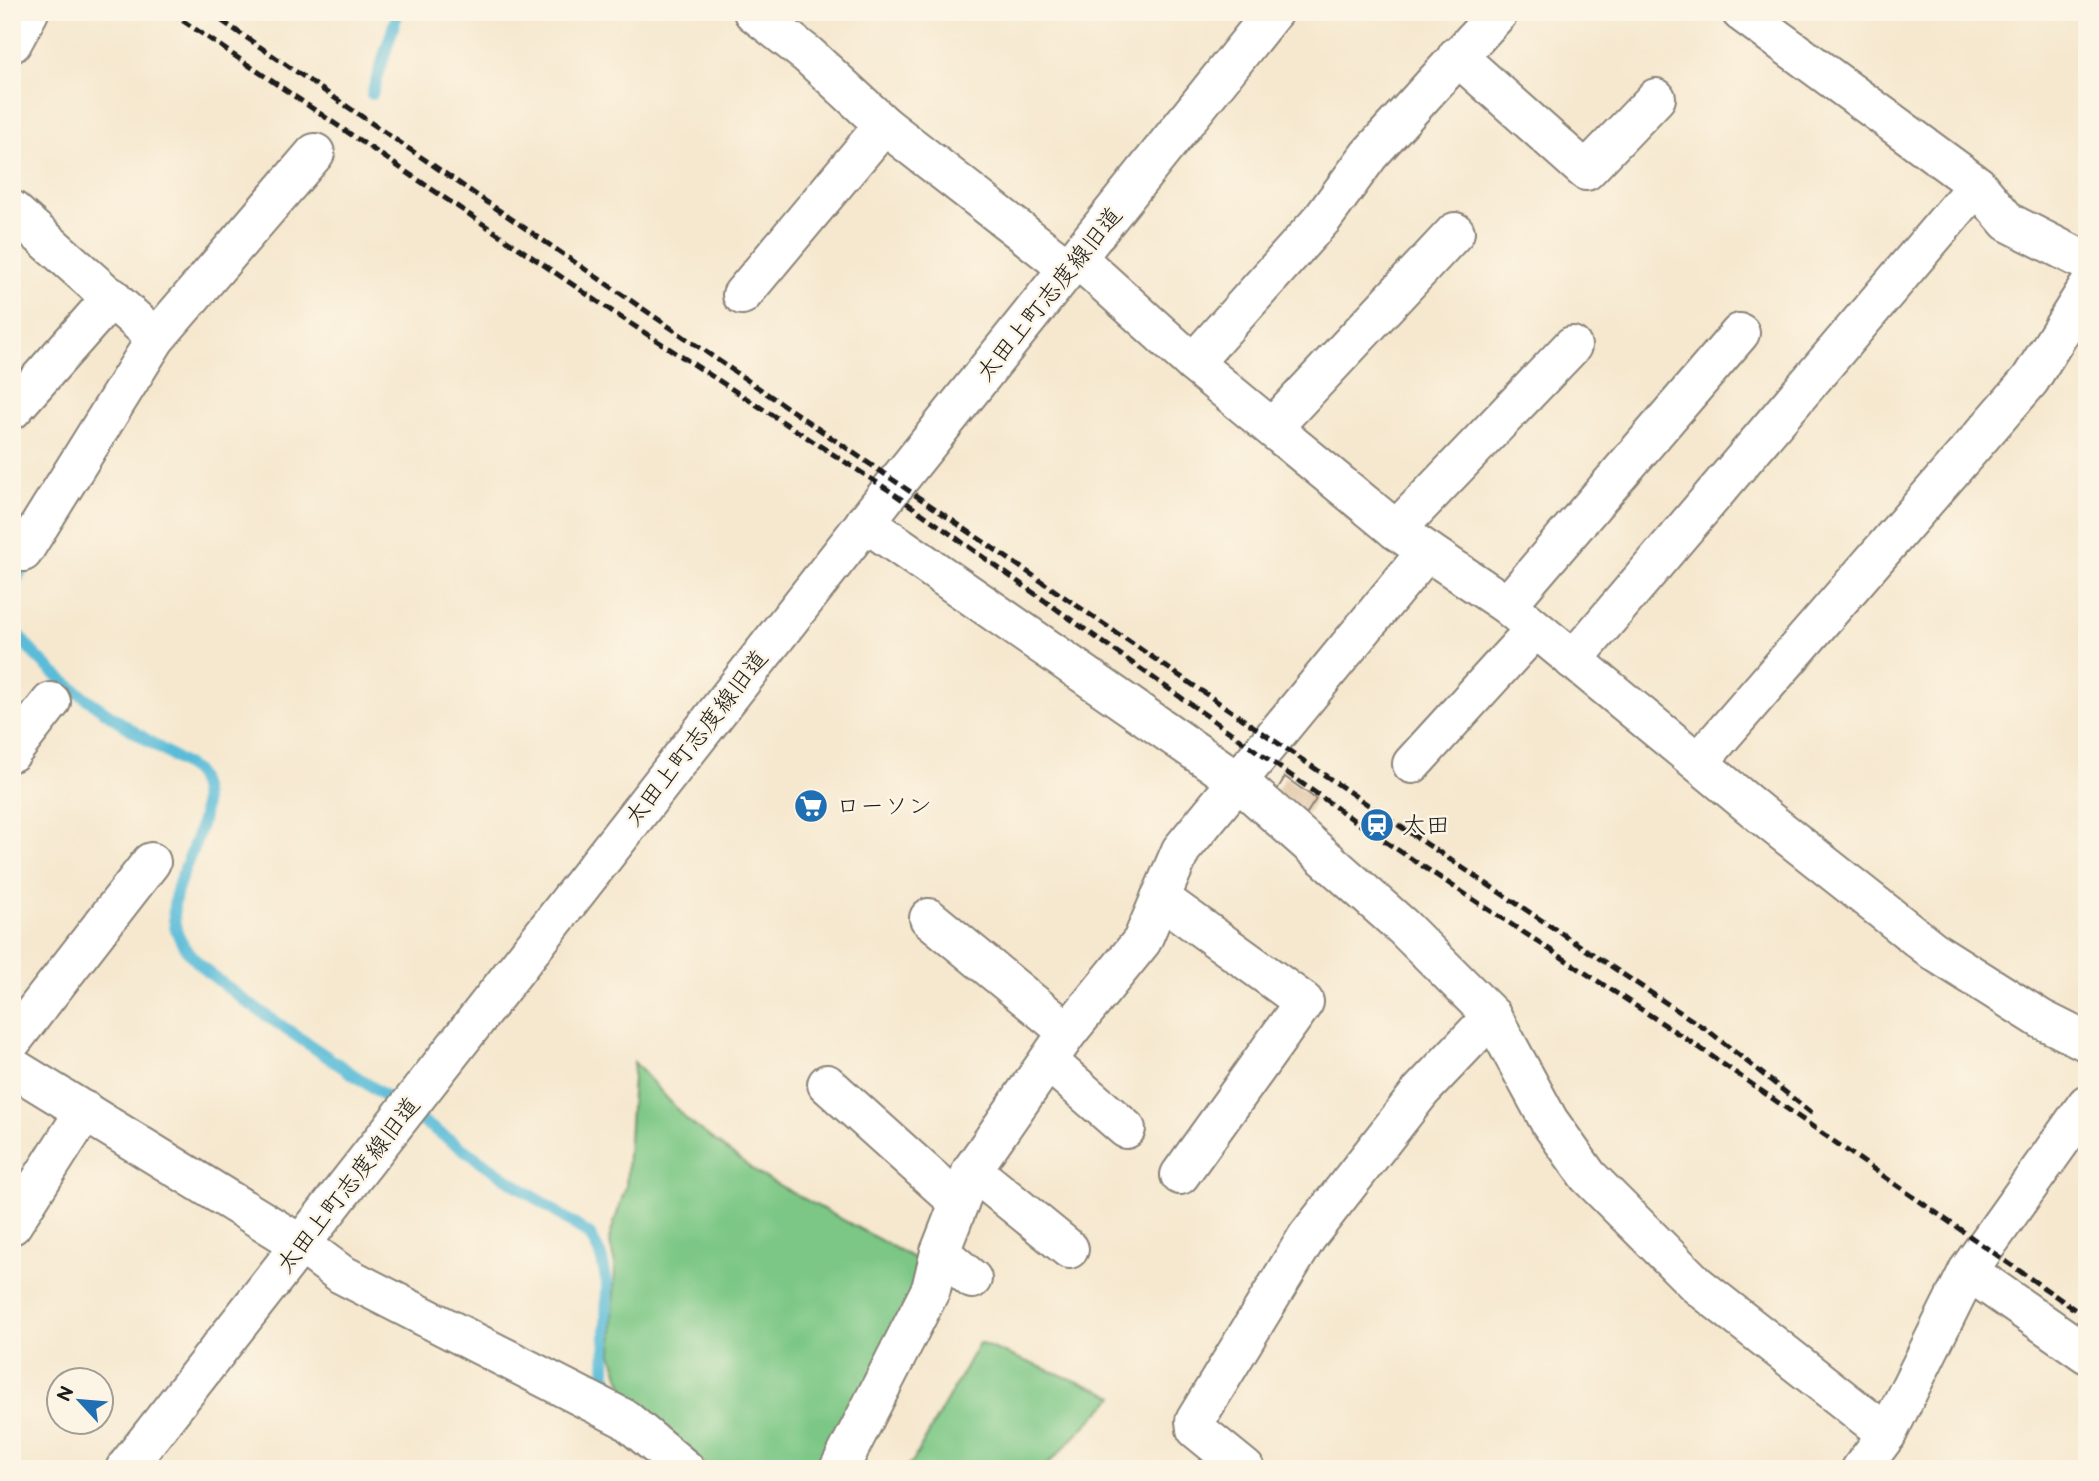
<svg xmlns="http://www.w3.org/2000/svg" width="2099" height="1481" viewBox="0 0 2099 1481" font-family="'Balsamiq Sans','Klee One',sans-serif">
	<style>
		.green { fill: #7cc785; stroke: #4c7250; stroke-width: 2 }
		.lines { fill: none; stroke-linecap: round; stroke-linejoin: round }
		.stream { stroke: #5abcd8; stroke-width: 12 }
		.building { fill: #d2ac83 }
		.street-casing { stroke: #898276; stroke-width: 42 }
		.secondary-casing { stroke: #898276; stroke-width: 42 }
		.street { stroke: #fff; stroke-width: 38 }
		.secondary { stroke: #fff; stroke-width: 38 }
		.rail { stroke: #1c1c1c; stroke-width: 5; stroke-dasharray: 10 5; stroke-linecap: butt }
		.labels { text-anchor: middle; stroke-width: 5; stroke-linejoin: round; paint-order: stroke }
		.street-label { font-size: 24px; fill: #1c1c1c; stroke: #fcf5e5 }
		.poi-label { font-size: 24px; fill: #1c1c1c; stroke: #fcf5e5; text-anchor: start }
	</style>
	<rect width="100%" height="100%" fill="#fcf5e5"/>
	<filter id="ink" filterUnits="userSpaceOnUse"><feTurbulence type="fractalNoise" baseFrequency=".0143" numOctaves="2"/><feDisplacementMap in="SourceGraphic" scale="14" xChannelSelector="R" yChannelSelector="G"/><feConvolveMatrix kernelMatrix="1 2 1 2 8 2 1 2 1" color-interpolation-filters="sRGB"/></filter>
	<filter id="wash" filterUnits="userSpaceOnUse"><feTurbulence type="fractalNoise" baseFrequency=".00686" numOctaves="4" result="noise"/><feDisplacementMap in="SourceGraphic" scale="28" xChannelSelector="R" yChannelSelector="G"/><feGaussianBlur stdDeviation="1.57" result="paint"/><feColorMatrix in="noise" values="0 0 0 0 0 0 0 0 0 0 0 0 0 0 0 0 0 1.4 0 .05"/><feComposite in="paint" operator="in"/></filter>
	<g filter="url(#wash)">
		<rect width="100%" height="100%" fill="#f6e8cf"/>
		<g class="green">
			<polygon points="634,1062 687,1120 760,1175 928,1266 832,1469 709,1469 627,1399 612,1354 615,1265 609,1239 626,1186"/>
			<polygon points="979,1343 1115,1396 1043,1469 902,1469 913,1461"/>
		</g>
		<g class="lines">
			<g class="stream">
				<polyline points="372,94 398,12"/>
				<polyline points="12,587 29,557"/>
				<path d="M12,624c28,54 131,112 183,147 33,56 -37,108 -18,161 10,29 45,50 68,69l345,234 11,21 6,27 -2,90 17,33"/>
			</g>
		</g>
		<g id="blocks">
			<polygon class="building" points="1285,777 1316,799 1300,824 1272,798"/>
		</g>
	</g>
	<g filter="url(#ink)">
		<use href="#blocks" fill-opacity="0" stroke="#898276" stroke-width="2"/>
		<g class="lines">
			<g class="street-casing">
				<g id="street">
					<polyline points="753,12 808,55 884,125 1069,269"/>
					<polyline points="1741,12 1977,185 2008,222 2087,262"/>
					<polyline points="12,43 29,12"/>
					<polyline points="1457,56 1586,171 1656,98"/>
					<polyline points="12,210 156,338"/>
					<polyline points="1077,258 1193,363 1396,530 1507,605 1769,821 1935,952 2041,1019 2087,1042"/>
					<polyline points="742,295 884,125"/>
					<polyline points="1193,363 1323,218 1369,155 1499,12"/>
					<polyline points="12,410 112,297"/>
					<polyline points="1273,427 1455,232"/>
					<polyline points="865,522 1238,781 1403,927 1492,1016 1549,1121 1588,1176 1697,1285 1887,1434"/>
					<polyline points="1396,530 1572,346"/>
					<polyline points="23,552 156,338 315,153"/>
					<polyline points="1507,605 1740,333"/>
					<polyline points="1573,660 1977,185"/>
					<polyline points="12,752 51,702"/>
					<polyline points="1699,762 2030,380 2087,289"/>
					<polyline points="1412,764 1535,629"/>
					<polyline points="1160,898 1304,1002 1180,1175"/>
					<polyline points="929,918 1068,1032"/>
					<polyline points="12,1041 151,862"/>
					<polyline points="1049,1062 1126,1129"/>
					<polyline points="12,1067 302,1245 341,1274 625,1419 685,1469"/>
					<polyline points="827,1084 959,1203"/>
					<polyline points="972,1170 1069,1249"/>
					<polyline points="12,1225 85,1111"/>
					<polyline points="940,1252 972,1279"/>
					<polyline points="1968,1271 2087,1354"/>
					<polyline points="839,1469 931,1289 940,1252 972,1170 1068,1032 1142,941 1181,850 1427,551"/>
					<polyline points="1245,1469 1196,1429 1195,1421 1307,1237 1421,1091 1492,1016"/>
					<polyline points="1861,1469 1887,1434 1968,1271 2087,1104"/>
				</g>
			</g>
			<g class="secondary-casing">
				<polyline id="secondary" points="125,1469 890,491 1273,12"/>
			</g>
			<use href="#street" class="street"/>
			<use href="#secondary" class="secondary"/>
			<g class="rail">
				<polyline points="170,12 625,320 890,491 1372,833 1700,1048 2087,1318"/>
				<polyline points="209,12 1383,815 1710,1032 1814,1115"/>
			</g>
		</g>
	</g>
	<defs>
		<g id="supermarket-disc" transform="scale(1.75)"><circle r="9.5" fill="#1f6fb2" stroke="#fcf5e5"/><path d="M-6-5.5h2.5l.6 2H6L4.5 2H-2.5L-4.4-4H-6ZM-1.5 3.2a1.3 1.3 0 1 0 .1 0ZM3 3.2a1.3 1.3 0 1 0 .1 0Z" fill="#fff"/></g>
		<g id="station-disc" transform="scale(1.75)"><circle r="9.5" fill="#1f6fb2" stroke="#fcf5e5"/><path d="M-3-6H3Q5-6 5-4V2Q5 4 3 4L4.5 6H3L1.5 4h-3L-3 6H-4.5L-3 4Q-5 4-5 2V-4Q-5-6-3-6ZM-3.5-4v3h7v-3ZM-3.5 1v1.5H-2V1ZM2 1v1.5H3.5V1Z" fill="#fff"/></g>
	</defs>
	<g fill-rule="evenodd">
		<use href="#supermarket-disc" x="811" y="806"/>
		<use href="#station-disc" x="1377" y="825"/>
	</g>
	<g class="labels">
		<g class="street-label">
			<text transform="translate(1049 294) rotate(-51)" y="8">太田上町志度線旧道</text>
			<text transform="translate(696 738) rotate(-52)" y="8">太田上町志度線旧道</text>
			<text transform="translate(348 1185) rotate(-52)" y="8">太田上町志度線旧道</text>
		</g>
		<g class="poi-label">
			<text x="836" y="814">ローソン</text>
			<text x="1402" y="833">太田</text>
		</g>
	</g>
	<rect width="2099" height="1481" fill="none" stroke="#fcf5e5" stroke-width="42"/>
	<g transform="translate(80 1401) rotate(296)"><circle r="33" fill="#fcf5e5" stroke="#a29e95" stroke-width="2"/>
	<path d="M0-5L12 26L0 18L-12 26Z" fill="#1f6fb2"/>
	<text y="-10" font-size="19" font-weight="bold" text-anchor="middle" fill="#1c1c1c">N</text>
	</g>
</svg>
